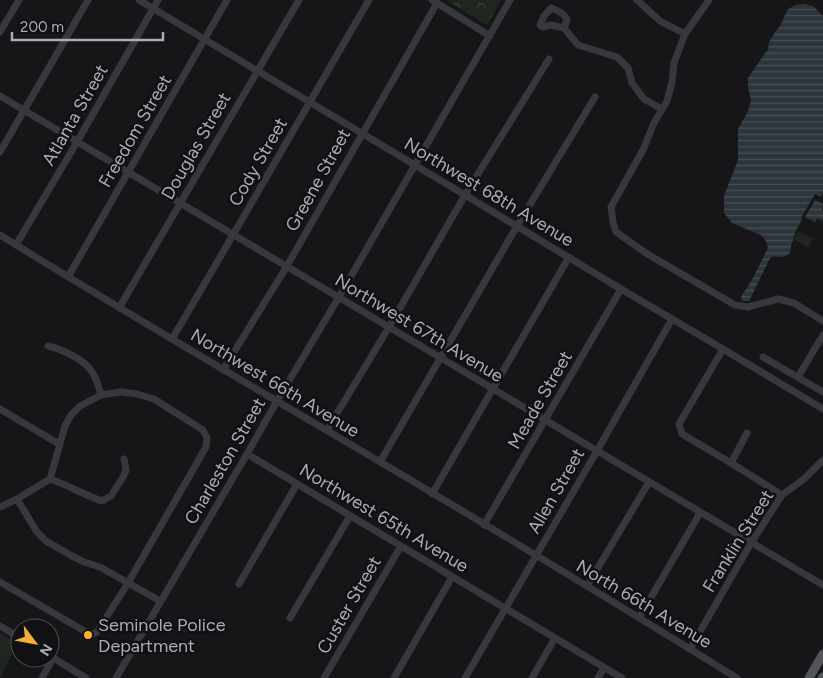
<svg xmlns="http://www.w3.org/2000/svg" width="823" height="678" viewBox="0 0 823 678" font-family="Figtree,sans-serif">
	<style>
		.grass { fill: #1e261f }
		.park { fill: url(#park-crowns) }
		.water { fill: url(#water-rules) }
		.lines { fill: none; stroke-linecap: round; stroke-linejoin: round }
		.minor { stroke: #37383d; stroke-width: 7 }
		.major { stroke: #53555c; stroke-width: 9 }
		.poi-dot { fill: #f2b134; stroke: #111113; stroke-width: 2 }
		.labels { text-anchor: middle; stroke-width: 5; stroke-linejoin: round; paint-order: stroke }
		.street-label { font-size: 18px; fill: #a8adb8; stroke: #111113 }
		.poi-label { font-size: 18px; fill: #a8adb8; stroke: #111113; text-anchor: start }
	</style>
	<defs>
		<pattern id="park-crowns" width="20" height="18" patternUnits="userSpaceOnUse" patternTransform="scale(1.25)"><rect width="20" height="18" fill="#1e261f"/><path d="M2 6a3 3 0 1 1 6 0M12 15a3 3 0 1 1 6 0" fill="none" stroke="#3c433d"/></pattern>
		<pattern id="water-rules" width="6" height="5" patternUnits="userSpaceOnUse" patternTransform="scale(1.25)"><rect width="6" height="5" fill="#2c353c"/><path d="M0 2.5h6" fill="none" stroke="#485056"/></pattern>
	</defs>
	<rect width="100%" height="100%" fill="#161618"/>
	<g class="grass">
		<polygon points="799,231 813,239 808,248 794,239"/>
		<polygon points="0,633 18,642 0,678"/>
	</g>
	<polygon class="park" points="446,0 501,0 487,25"/>
	<g class="water">
		<path d="M804,4l9,2 10,10v177l-2,4 -6,-3 -14,24 1,1c-7,12 -10,22 -12,34 -5,4 -10,5 -16,3l-4,2 -21,43h-7l-1,-4 12,-19 15,-30 -2,-7 -5,-6 -29,-12 -8,-10v-17l14,-36v-31l10,-18 3,-10 -3,-14v-9l20,-29 1,-7 6,-10 5,-6 8,-17 8,-4z"/>
		<polygon points="815,200 823,204 822,210 823,211 823,218 822,221 817,218 815,222 805,217"/>
	</g>
	<g class="lines">
		<g class="minor">
			<polyline points="139,0 465,195 621,289 723,349 823,409"/>
			<polyline points="432,0 490,36"/>
			<polyline points="637,0 660,21 685,34"/>
			<polyline points="709,0 685,34 674,63 672,82 667,101 654,123 643,150 611,207 613,222 616,232 649,255 735,305 748,307 778,299 794,303 823,321"/>
			<path d="M564,28l3,-8c-3,-7 -9,-10 -16,-12l-7,8 -4,9 3,2 8,-2 13,3 14,17 39,12 11,11 4,15 12,16 18,10"/>
			<polyline points="0,32 19,0"/>
			<polyline points="0,96 823,585"/>
			<polyline points="0,152 88,0"/>
			<path d="M0,235c108,67 217,131 326,195 138,81 275,164 411,248"/>
			<polyline points="16,245 77,142 158,0"/>
			<polyline points="68,277 227,0"/>
			<polyline points="119,308 299,0"/>
			<path d="M172,339c67,-113 131,-226 197,-339"/>
			<path d="M48,346c14,3 37,14 44,26 5,7 7,15 9,23"/>
			<polyline points="723,349 679,424 682,434 731,463 782,495"/>
			<polyline points="763,357 823,392"/>
			<polyline points="223,370 287,266 437,3"/>
			<polyline points="798,377 823,335"/>
			<polyline points="0,409 59,444"/>
			<polyline points="327,430 389,327 465,195 549,59"/>
			<polyline points="247,454 622,678"/>
			<polyline points="380,462 517,226 595,97"/>
			<polyline points="731,463 747,433"/>
			<path d="M50,479c18,6 34,16 52,22l9,-5 12,-19 3,-7 -2,-11"/>
			<polyline points="432,494 569,257"/>
			<polyline points="17,499 37,532 46,541 72,556 84,562 100,567 160,601"/>
			<polyline points="0,507 17,499 50,479 65,426 71,415 80,406 101,395 120,392 137,394 154,399 203,430 207,438 206,447 128,583 97,632 93,634 86,632 0,582"/>
			<polyline points="484,525 621,289"/>
			<polyline points="239,584 297,484"/>
			<polyline points="587,586 649,482"/>
			<polyline points="290,618 350,516"/>
			<polyline points="639,618 700,513"/>
			<polyline points="0,626 20,638"/>
			<polyline points="690,649 751,543 782,495 804,479 823,460"/>
			<polyline points="50,656 86,678"/>
			<polyline points="42,678 53,658"/>
			<polyline points="116,678 247,454 277,401 339,297 510,0"/>
			<polyline points="324,678 401,546"/>
			<polyline points="394,678 452,577"/>
			<polyline points="465,678 597,451 672,319"/>
			<polyline points="532,678 555,638"/>
			<polyline points="598,678 604,668"/>
		</g>
		<g class="major">
			<polyline points="809,678 823,654"/>
			<polyline points="822,678 823,677"/>
		</g>
	</g>
	<circle class="poi-dot" cx="88" cy="635" r="5"/>
	<g class="labels">
		<g class="street-label">
			<text transform="translate(75 115) rotate(-60)" y="6">Atlanta Street</text>
			<text transform="translate(135 131) rotate(-60)" y="6">Freedom Street</text>
			<text transform="translate(196 146) rotate(-60)" y="6">Douglas Street</text>
			<text transform="translate(258 162) rotate(-60)" y="6">Cody Street</text>
			<text transform="translate(318 180) rotate(-61)" y="6">Greene Street</text>
			<text transform="translate(489 192) rotate(31)" y="6">Northwest 68th Avenue</text>
			<text transform="translate(419 328) rotate(31)" y="6">Northwest 67th Avenue</text>
			<text transform="translate(275 383) rotate(31)" y="6">Northwest 66th Avenue</text>
			<text transform="translate(540 400) rotate(-60)" y="6">Meade Street</text>
			<text transform="translate(225 461) rotate(-60)" y="6">Charleston Street</text>
			<text transform="translate(556 491) rotate(-60)" y="6">Allen Street</text>
			<text transform="translate(384 518) rotate(31)" y="6">Northwest 65th Avenue</text>
			<text transform="translate(738 541) rotate(-58)" y="6">Franklin Street</text>
			<text transform="translate(644 604) rotate(31)" y="6">North 66th Avenue</text>
			<text transform="translate(349 605) rotate(-60)" y="6">Custer Street</text>
		</g>
		<g class="poi-label">
			<text x="98" y="631">Seminole Police<tspan x="98" dy="21">Department</tspan></text>
		</g>
	</g>
	<g transform="translate(35 643) rotate(122)"><circle r="24" fill="#111113" stroke="#4d4f55"/>
	<path d="M0-4L9 19L0 12L-9 19Z" fill="#f2b134"/>
	<text y="-8" font-size="14" font-weight="bold" text-anchor="middle" fill="#a8adb8">N</text>
	</g>
	<path d="M12 32v8h151v-8" fill="none" stroke="#a8adb8" stroke-width="2.5"/>
	<text x="20" y="32" font-size="15" fill="#a8adb8" stroke="#111113" stroke-width="4" paint-order="stroke">200 m</text>
</svg>
